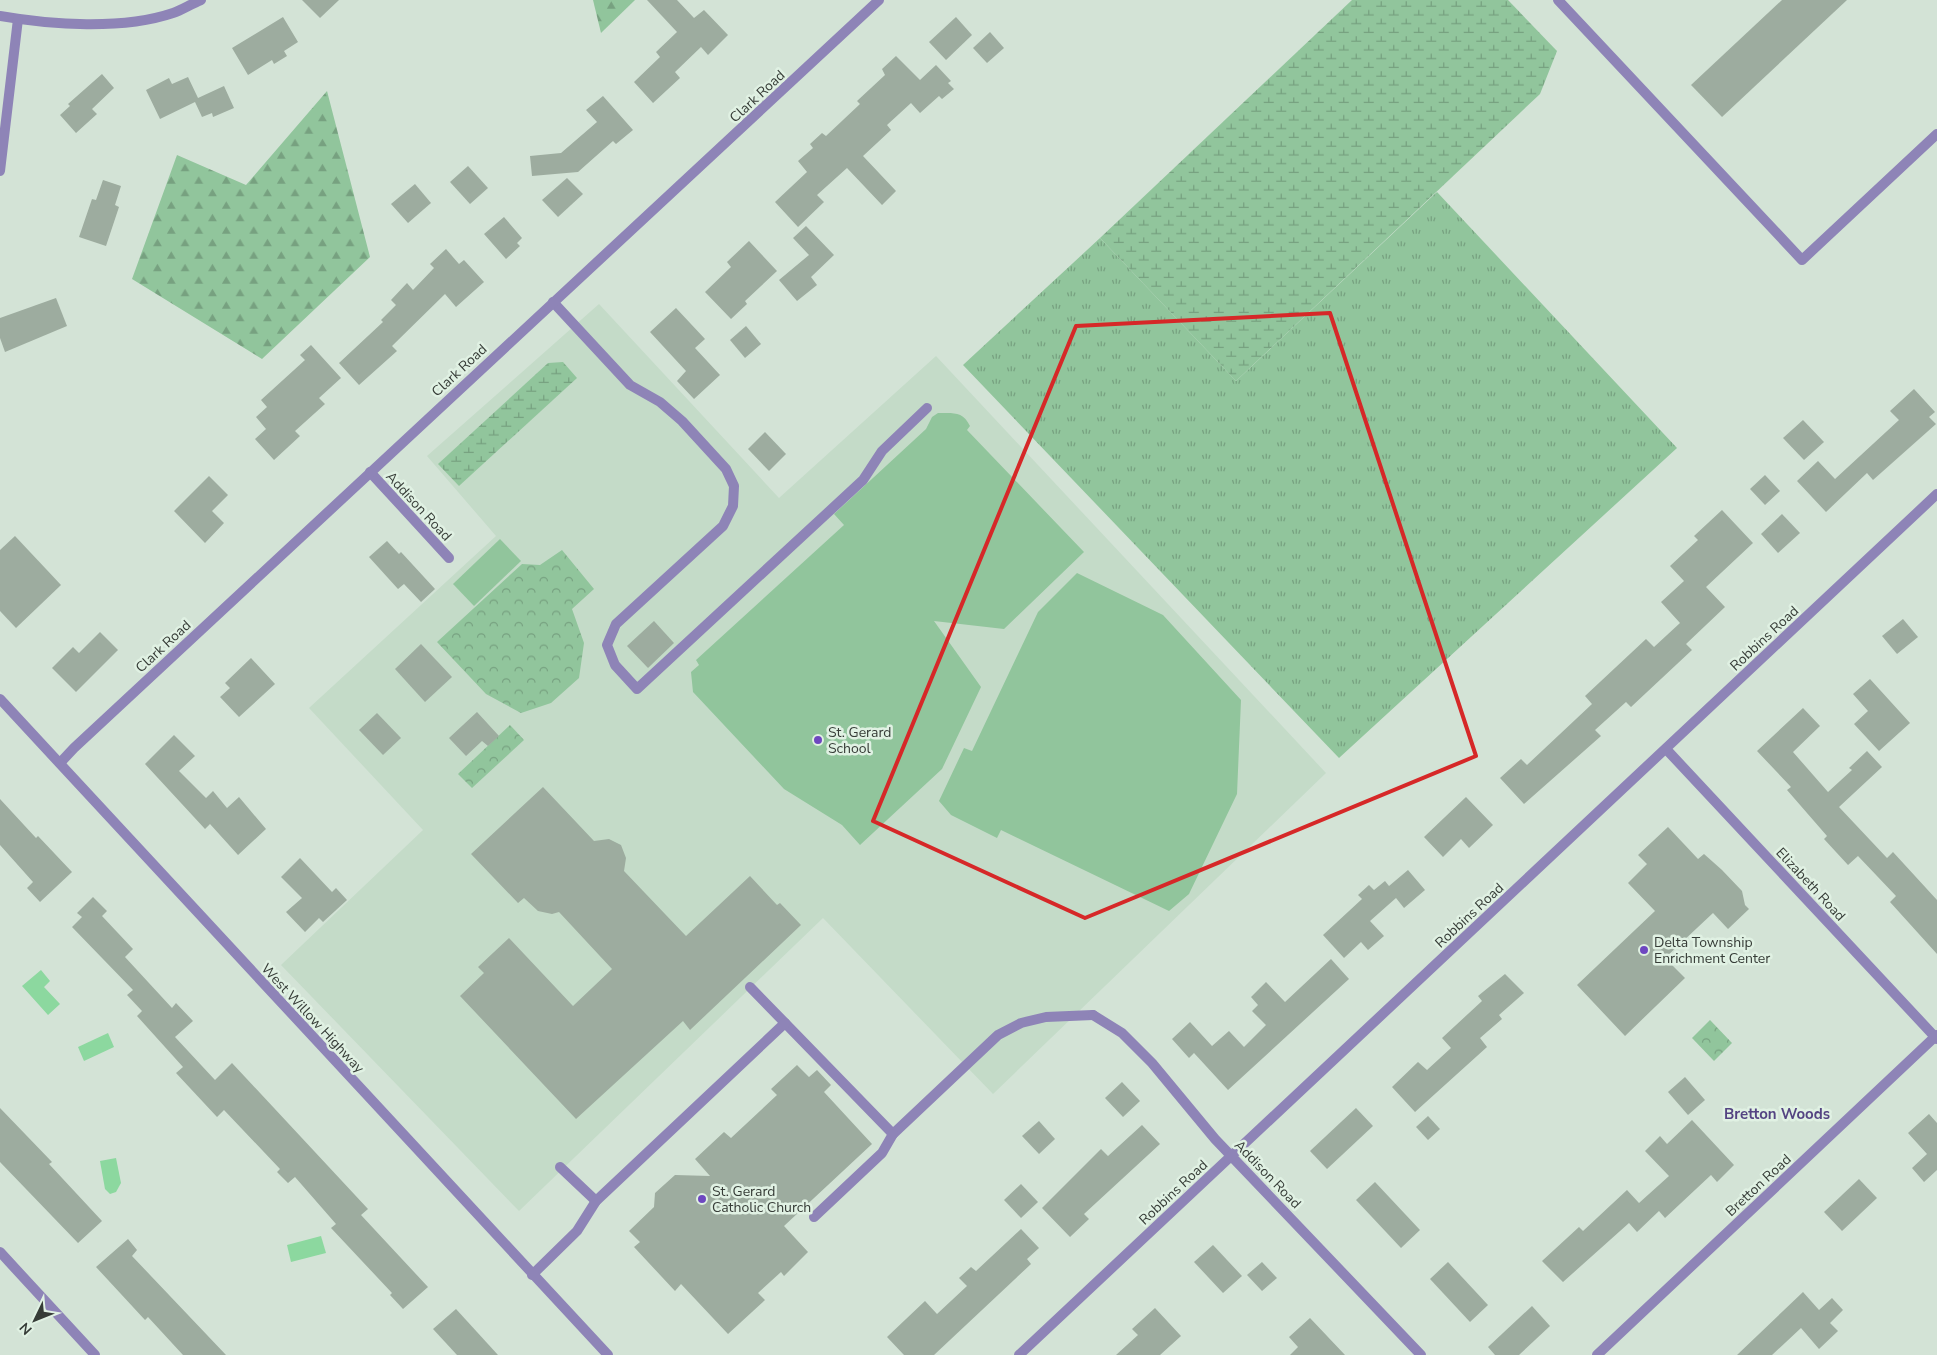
<svg xmlns="http://www.w3.org/2000/svg" width="1937" height="1355" viewBox="0 0 1937 1355" font-family="'Nunito Sans',sans-serif">
	<style>
		.built { fill: #c4dbc8 }
		.grass { fill: url(#grass-tufts) }
		.forest { fill: url(#forest-firs) }
		.wetland { fill: url(#wetland-marsh) }
		.park { fill: url(#park-crowns) }
		.pitch { fill: #91c59c }
		.water { fill: #8cd89f }
		.building { fill: #9dac9f }
		.lines { fill: none; stroke-linecap: round; stroke-linejoin: round }
		.service { stroke: #8e84b7; stroke-width: 10 }
		.minor { stroke: #8e84b7; stroke-width: 10 }
		.tertiary { stroke: #8e84b7; stroke-width: 10 }
		.marked { fill: none; stroke: #d62828; stroke-width: 4; stroke-linejoin: round }
		.poi-dot { fill: #6e47c0; stroke: #e0f1e3; stroke-width: 2 }
		.labels { text-anchor: middle; stroke-width: 5; stroke-linejoin: round; paint-order: stroke }
		.street-label { font-size: 14px; fill: #363c37; stroke: #e0f1e3 }
		.poi-label { font-size: 14px; fill: #363c37; stroke: #e0f1e3; text-anchor: start }
		.neighbourhood-label { font-size: 15px; font-weight: bold; fill: #544482; stroke: #e0f1e3 }
	</style>
	<defs>
		<pattern id="grass-tufts" width="24" height="20" patternUnits="userSpaceOnUse" patternTransform="scale(1.25)"><rect width="24" height="20" fill="#91c59c"/><path d="M3 7l-1-3M5 7V3M7 7l1-3M15 17l-1-3M17 17v-4M19 17l1-3" fill="none" stroke="#77a180"/></pattern>
		<pattern id="forest-firs" width="22" height="20" patternUnits="userSpaceOnUse" patternTransform="scale(1.25)"><rect width="22" height="20" fill="#91c59c"/><path d="M5 1l3.5 6h-7zM16 11l3.5 6h-7z" fill="#77a180"/></pattern>
		<pattern id="wetland-marsh" width="20" height="14" patternUnits="userSpaceOnUse" patternTransform="scale(1.25)"><rect width="20" height="14" fill="#91c59c"/><path d="M1 5h8M5 5V1M11 12h8M15 12V8" fill="none" stroke="#77a180"/></pattern>
		<pattern id="park-crowns" width="20" height="18" patternUnits="userSpaceOnUse" patternTransform="scale(1.25)"><rect width="20" height="18" fill="#91c59c"/><path d="M2 6a3 3 0 1 1 6 0M12 15a3 3 0 1 1 6 0" fill="none" stroke="#77a180"/></pattern>
	</defs>
	<rect width="100%" height="100%" fill="#d3e3d6"/>
	<polygon class="built" points="599,304 779,498 936,356 1326,773 993,1094 823,918 519,1211 281,965 423,830 309,708 496,536 427,456"/>
	<polygon class="grass" points="1437,192 1677,448 1339,758 963,365 1100,238 1236,381"/>
	<g class="forest">
		<polygon points="593,0 635,0 601,33"/>
		<polygon points="327,91 370,257 262,359 132,279 177,155 246,185"/>
	</g>
	<g class="wetland">
		<polygon points="1352,0 1508,0 1557,51 1540,94 1236,381 1100,238"/>
		<polygon points="563,362 577,378 459,486 438,464 548,363"/>
	</g>
	<g class="park">
		<polygon points="562,550 594,589 572,609 584,643 579,678 551,703 521,713 486,694 437,642 522,564 540,565"/>
		<polygon points="510,725 524,740 472,788 458,774"/>
		<polygon points="1710,1020 1732,1043 1714,1061 1692,1038"/>
	</g>
	<g class="pitch">
		<path d="M938,413c15,0 25,-2 32,13l-3,4 117,122 -80,77 -70,-8 47,66 -39,82 -82,76 -18,-20 -58,-36 -91,-97 -2,-20 8,-7 -3,-5 148,-135 -10,-11 92,-85 6,-12z"/>
		<polygon points="500,539 521,561 474,606 453,584"/>
		<polygon points="1077,573 1163,615 1241,700 1237,794 1189,894 1169,911 1001,830 997,838 951,815 939,801 964,748 972,751 1038,612"/>
	</g>
	<g class="water">
		<polygon points="41,970 50,981 44,987 60,1004 48,1015 22,986"/>
		<polygon points="108,1033 114,1047 84,1061 78,1047"/>
		<polygon points="116,1158 121,1183 116,1192 110,1194 105,1189 100,1161"/>
		<polygon points="321,1236 326,1253 291,1262 287,1245"/>
	</g>
	<g class="building">
		<polygon points="302,0 339,0 320,18"/>
		<polygon points="647,0 677,0 694,18 704,10 728,35 708,55 701,47 675,72 680,78 653,103 634,82 660,57 656,52 677,32"/>
		<polygon points="1782,0 1847,0 1722,117 1691,85"/>
		<polygon points="283,17 298,42 284,51 287,56 274,64 272,60 248,75 232,48"/>
		<polygon points="956,17 972,35 946,60 929,42"/>
		<polygon points="990,32 1004,48 987,63 973,48"/>
		<polygon points="896,56 920,80 936,65 951,81 948,83 954,89 942,99 939,96 920,113 911,103 887,125 891,130 863,156 896,191 882,205 847,168 817,195 824,202 798,227 775,202 807,172 798,161 813,148 810,144 822,133 826,136 860,104 857,101 885,75 882,69"/>
		<polygon points="102,74 114,88 92,109 97,114 76,133 60,115 70,106 68,104"/>
		<polygon points="188,77 198,98 224,86 234,108 213,117 212,113 202,117 195,102 160,119 146,90 169,78 172,84"/>
		<polygon points="603,96 633,130 616,144 613,141 578,172 532,176 530,156 561,153 597,122 586,110"/>
		<polygon points="468,166 488,188 470,204 450,182"/>
		<polygon points="567,178 583,194 558,217 542,200"/>
		<polygon points="103,180 121,186 115,205 119,207 106,246 79,237 92,199 96,200"/>
		<polygon points="415,184 431,203 408,223 391,204"/>
		<polygon points="504,217 522,238 517,243 520,246 506,259 484,234"/>
		<polygon points="806,226 834,255 811,277 817,285 797,301 779,280 809,255 793,238"/>
		<polygon points="749,241 777,271 745,301 747,304 731,319 705,292 731,267 727,262"/>
		<polygon points="446,249 459,264 464,260 484,282 456,307 445,294 392,346 397,351 359,385 339,363 383,322 381,320 396,305 391,300 407,283 413,290 434,268 430,264"/>
		<polygon points="56,298 67,326 5,352 0,338 0,318"/>
		<polygon points="676,308 705,339 695,348 720,375 694,399 677,381 686,371 650,332"/>
		<polygon points="746,326 761,344 745,358 730,340"/>
		<polygon points="311,345 341,378 319,398 325,404 295,431 300,436 274,460 255,439 266,429 256,417 267,407 261,400 305,360 300,355"/>
		<polygon points="1914,389 1935,412 1929,417 1936,424 1873,480 1867,473 1826,512 1797,481 1818,461 1835,479 1899,420 1890,411"/>
		<polygon points="1803,420 1824,442 1804,460 1783,438"/>
		<polygon points="765,432 786,454 769,471 748,449"/>
		<polygon points="1765,475 1780,491 1765,505 1750,489"/>
		<polygon points="209,476 228,495 212,511 224,523 205,543 174,511"/>
		<polygon points="1722,510 1753,543 1706,587 1725,607 1686,644 1692,650 1631,707 1626,702 1595,730 1601,736 1524,804 1500,778 1521,759 1527,765 1592,704 1585,696 1646,639 1654,647 1680,623 1661,602 1684,581 1670,566 1698,540 1694,536"/>
		<polygon points="1782,514 1800,533 1778,553 1761,534"/>
		<polygon points="15,536 61,585 16,628 0,611 0,550"/>
		<polygon points="387,541 399,554 401,552 435,589 421,602 404,584 398,589 369,557"/>
		<polygon points="1903,619 1918,637 1897,654 1882,636"/>
		<polygon points="654,621 674,643 648,668 627,646"/>
		<polygon points="100,632 118,650 76,692 52,668 73,647 79,653"/>
		<polygon points="421,644 452,677 425,702 395,669"/>
		<polygon points="251,658 275,684 239,717 220,697 230,688 225,683"/>
		<polygon points="1870,679 1910,723 1879,751 1854,724 1868,711 1853,694"/>
		<polygon points="1803,708 1820,726 1793,752 1828,792 1852,770 1849,768 1867,751 1882,767 1839,807 1887,858 1893,852 1937,900 1937,954 1890,902 1896,896 1858,856 1848,865 1824,839 1827,836 1787,790 1791,787 1757,751"/>
		<polygon points="477,712 499,736 488,746 482,741 466,756 449,738"/>
		<polygon points="377,713 401,738 383,755 359,730"/>
		<polygon points="174,735 195,756 179,771 206,798 213,791 227,808 239,797 266,829 238,855 210,824 205,829 145,764"/>
		<polygon points="543,787 594,841 609,839 621,845 626,858 624,871 686,936 750,876 777,905 780,903 801,925 690,1030 683,1021 576,1119 460,996 484,973 478,967 509,938 573,1006 612,969 559,912 552,914 538,911 524,898 518,903 471,854"/>
		<polygon points="1466,797 1493,825 1469,848 1461,839 1443,857 1424,837"/>
		<polygon points="0,799 36,838 38,836 72,872 40,902 27,888 33,882 0,845"/>
		<polygon points="1668,827 1698,859 1704,854 1722,870 1742,891 1745,905 1749,909 1728,929 1713,913 1665,958 1685,978 1625,1036 1577,985 1655,911 1628,883 1647,864 1638,855"/>
		<polygon points="300,858 332,892 336,888 347,900 323,922 319,918 305,932 286,912 302,898 281,877"/>
		<polygon points="1408,870 1425,890 1404,908 1396,898 1370,921 1384,936 1368,950 1361,942 1344,958 1323,935 1362,899 1358,895 1369,885 1374,890 1385,881 1389,886"/>
		<polygon points="93,897 107,911 102,916 133,949 125,957 172,1008 176,1003 193,1021 175,1037 215,1080 232,1063 368,1209 361,1215 428,1287 403,1309 390,1295 392,1293 331,1228 336,1224 295,1177 288,1183 277,1172 280,1169 224,1110 217,1117 176,1073 183,1067 137,1016 142,1011 127,995 133,990 72,927 82,917 77,913"/>
		<polygon points="1331,959 1349,979 1228,1090 1194,1053 1189,1058 1172,1039 1190,1022 1212,1046 1229,1031 1244,1047 1266,1025 1252,1011 1258,1005 1251,997 1266,982 1285,1002"/>
		<polygon points="1505,974 1524,993 1499,1015 1502,1019 1480,1038 1487,1047 1415,1112 1392,1087 1418,1062 1427,1070 1451,1048 1442,1038 1482,1001 1478,996"/>
		<polygon points="797,1065 809,1077 817,1070 831,1085 824,1092 872,1144 784,1226 808,1252 784,1276 781,1272 758,1293 765,1300 728,1334 681,1284 675,1291 634,1247 640,1242 629,1231 654,1207 655,1193 675,1175 710,1176 695,1159 724,1132 731,1138 777,1095 771,1089"/>
		<polygon points="1685,1077 1705,1100 1688,1115 1668,1092"/>
		<polygon points="1122,1082 1140,1101 1123,1117 1105,1098"/>
		<polygon points="0,1108 52,1162 49,1164 102,1221 78,1243 0,1162"/>
		<polygon points="1356,1108 1373,1126 1327,1169 1310,1151"/>
		<polygon points="1929,1114 1937,1123 1937,1170 1924,1182 1912,1168 1927,1154 1908,1133"/>
		<polygon points="1428,1116 1440,1129 1428,1140 1416,1127"/>
		<polygon points="1692,1120 1734,1165 1717,1182 1711,1175 1665,1218 1659,1211 1637,1232 1629,1223 1563,1282 1542,1261 1579,1227 1583,1231 1627,1190 1639,1203 1669,1176 1645,1151 1660,1136 1667,1144"/>
		<polygon points="1039,1121 1055,1139 1039,1154 1022,1136"/>
		<polygon points="1142,1125 1160,1144 1084,1214 1089,1219 1070,1237 1042,1208 1101,1149 1108,1156"/>
		<polygon points="1859,1179 1877,1198 1842,1231 1824,1212"/>
		<polygon points="1375,1182 1420,1230 1401,1248 1356,1200"/>
		<polygon points="1021,1184 1038,1202 1021,1218 1004,1200"/>
		<polygon points="1021,1229 1039,1248 1027,1259 1031,1264 934,1355 904,1355 887,1337 925,1301 937,1314 967,1286 959,1278 971,1267 976,1271"/>
		<polygon points="128,1239 137,1250 132,1256 226,1355 183,1355 148,1317 145,1320 96,1267"/>
		<polygon points="1213,1245 1242,1276 1223,1293 1194,1262"/>
		<polygon points="1262,1262 1277,1278 1262,1291 1247,1275"/>
		<polygon points="1448,1262 1488,1305 1470,1322 1430,1279"/>
		<polygon points="1803,1292 1819,1310 1832,1298 1843,1310 1830,1323 1838,1331 1819,1349 1801,1328 1772,1355 1737,1355"/>
		<polygon points="1532,1306 1550,1326 1519,1355 1495,1355 1488,1347"/>
		<polygon points="1155,1308 1181,1336 1160,1355 1116,1355 1138,1335 1132,1329"/>
		<polygon points="456,1309 498,1355 457,1355 433,1329"/>
		<polygon points="1310,1318 1345,1355 1290,1355 1298,1347 1289,1337"/>
	</g>
	<g class="lines">
		<g class="service">
			<polyline points="1558,0 1802,260 1937,134"/>
			<polyline points="553,302 630,385 660,402 682,421 726,469 734,486 733,506 723,526 616,624 607,645 615,665 637,689 863,480 882,451 927,408"/>
			<polyline points="750,987 893,1134 998,1035 1021,1023 1046,1017 1093,1015"/>
			<polyline points="560,1167 596,1201"/>
			<polyline points="814,1217 882,1153 893,1134"/>
			<polyline points="532,1275 577,1231 596,1201 785,1023"/>
		</g>
		<g class="minor">
			<path d="M0,16c51,9 123,14 173,-3 9,-3 18,-9 28,-13"/>
			<polyline points="0,171 18,19"/>
			<polyline points="370,472 449,558"/>
			<polyline points="1666,749 1937,1039"/>
			<polyline points="60,763 74,748 879,0"/>
			<polyline points="1093,1015 1122,1033 1152,1063 1215,1139 1421,1355"/>
			<polyline points="0,1252 95,1355"/>
			<polyline points="1019,1355 1937,494"/>
			<polyline points="1597,1355 1937,1035"/>
		</g>
		<polyline class="tertiary" points="0,699 608,1355"/>
	</g>
	<path class="marked" d="M1330,313l146,443 -391,162 -212,-97 203,-495z"/>
	<g class="poi-dot">
		<circle cx="818" cy="740" r="5"/>
		<circle cx="1644" cy="950" r="5"/>
		<circle cx="702" cy="1199" r="5"/>
	</g>
	<g class="labels">
		<g class="street-label">
			<text transform="translate(757 96) rotate(-43)" y="5">Clark Road</text>
			<text transform="translate(459 370) rotate(-43)" y="5">Clark Road</text>
			<text transform="translate(419 506) rotate(47)" y="5">Addison Road</text>
			<text transform="translate(1764 638) rotate(-43)" y="5">Robbins Road</text>
			<text transform="translate(163 646) rotate(-43)" y="5">Clark Road</text>
			<text transform="translate(1811 884) rotate(47)" y="5">Elizabeth Road</text>
			<text transform="translate(1469 915) rotate(-43)" y="5">Robbins Road</text>
			<text transform="translate(313 1018) rotate(47)" y="5">West Willow Highway</text>
			<text transform="translate(1268 1174) rotate(46)" y="5">Addison Road</text>
			<text transform="translate(1758 1185) rotate(-43)" y="5">Bretton Road</text>
			<text transform="translate(1173 1192) rotate(-43)" y="5">Robbins Road</text>
		</g>
		<g class="poi-label">
			<text x="828" y="737">St. Gerard<tspan x="828" dy="16">School</tspan></text>
			<text x="1654" y="947">Delta Township<tspan x="1654" dy="16">Enrichment Center</tspan></text>
			<text x="712" y="1196">St. Gerard<tspan x="712" dy="16">Catholic Church</tspan></text>
		</g>
		<g class="neighbourhood-label">
			<text x="1777" y="1119">Bretton Woods</text>
		</g>
	</g>
	<g transform="translate(35 1320) rotate(227)" stroke="#e0f1e3" stroke-width="4" paint-order="stroke">
	<path d="M0-4L9 19L0 12L-9 19Z" fill="#363c37"/>
	<text y="-8" font-size="14" font-weight="bold" text-anchor="middle" fill="#363c37">N</text>
	</g>
</svg>
